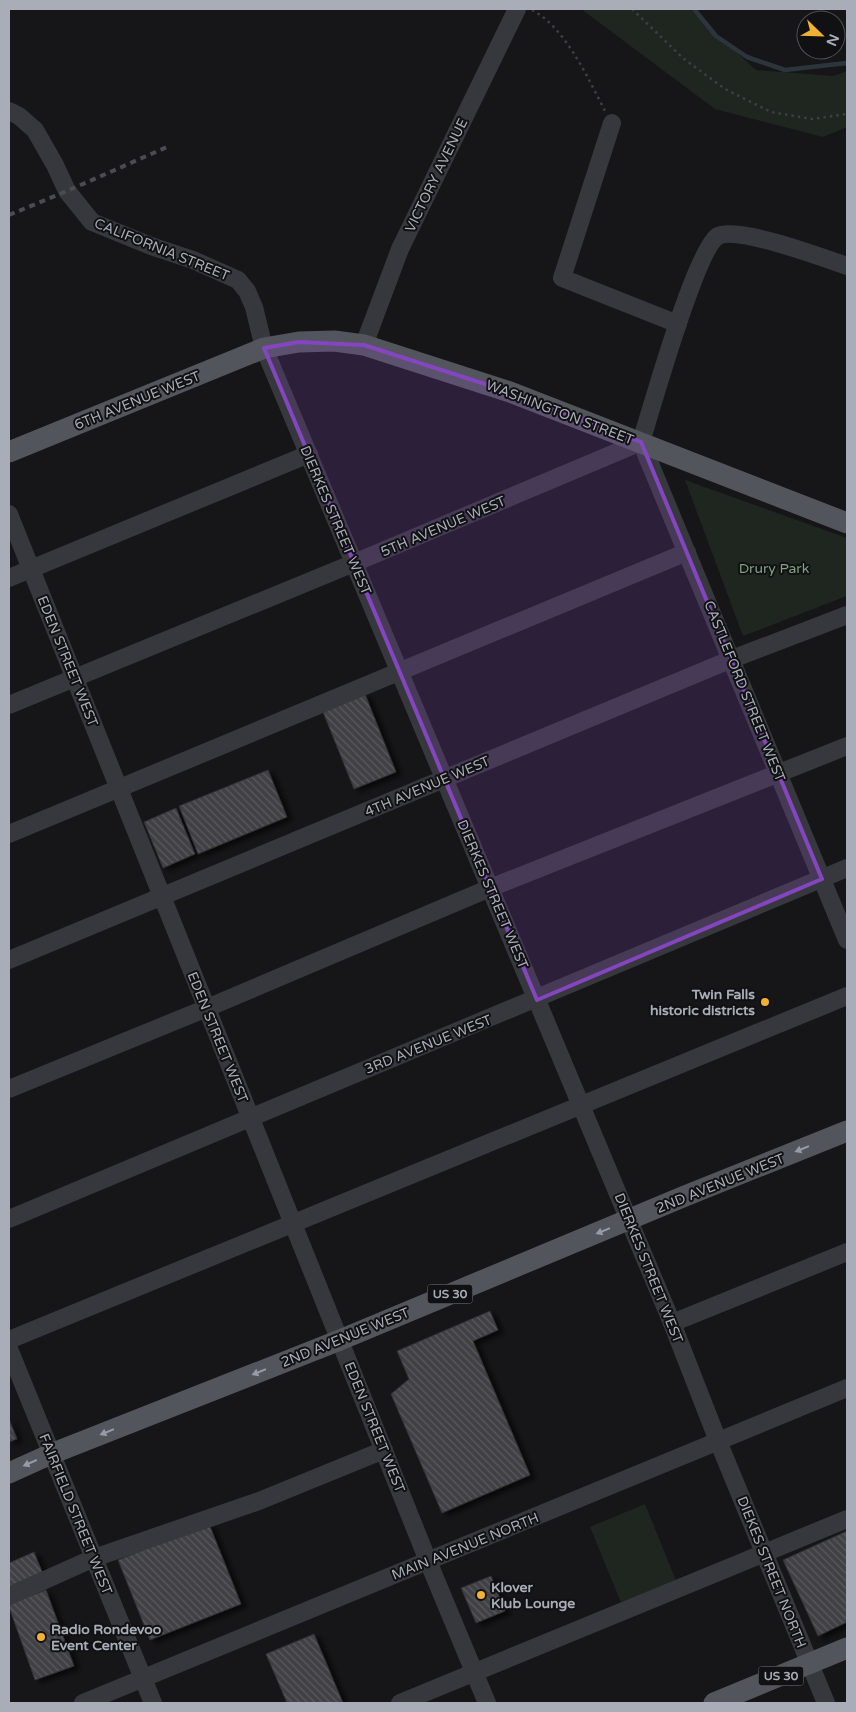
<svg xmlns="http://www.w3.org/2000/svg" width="856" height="1712" viewBox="0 0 856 1712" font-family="'Varela Round',sans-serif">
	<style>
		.park { fill: #1e261f }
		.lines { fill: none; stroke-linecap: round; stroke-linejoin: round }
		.stream { stroke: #2c353c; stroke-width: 4.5 }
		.building { fill: url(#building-back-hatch); stroke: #303034; filter: url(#shadow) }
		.path { stroke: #3d3f44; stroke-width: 2.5; stroke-dasharray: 2.5 4; stroke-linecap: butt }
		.minor { stroke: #37383d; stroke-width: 18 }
		.major { stroke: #53555c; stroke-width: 21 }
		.rail { stroke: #4a4c52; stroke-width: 4; stroke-dasharray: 6 5; stroke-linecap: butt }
		.oneway { fill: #979ba6 }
		.marked { fill: #8446be; fill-opacity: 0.2; stroke: #8446be; stroke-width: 4; stroke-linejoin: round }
		.poi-dot { fill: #f2b134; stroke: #111113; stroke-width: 2 }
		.labels { text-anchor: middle; stroke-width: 4; stroke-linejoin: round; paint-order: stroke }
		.shield { fill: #111113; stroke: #7b7e86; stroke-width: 1 }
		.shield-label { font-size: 12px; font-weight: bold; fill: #a8adb8 }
		.street-label { font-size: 14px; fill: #a8adb8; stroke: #111113 }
		.park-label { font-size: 14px; fill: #7fa381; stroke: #111113 }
		.poi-label { font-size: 14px; font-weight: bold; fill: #a8adb8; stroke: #111113; text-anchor: start }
	</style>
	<defs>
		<pattern id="building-back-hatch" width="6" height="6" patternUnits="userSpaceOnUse" patternTransform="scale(1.25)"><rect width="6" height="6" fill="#404145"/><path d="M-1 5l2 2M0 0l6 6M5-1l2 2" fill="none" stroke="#595a5e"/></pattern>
		<filter id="shadow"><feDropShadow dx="5.5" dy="3" stdDeviation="2.5" flood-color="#0009"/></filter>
	</defs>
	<rect width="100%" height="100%" fill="#161618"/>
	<g class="park">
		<polygon points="581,9 690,9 756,70 833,76 847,71 847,127 823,137 715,109"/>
		<polygon points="685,480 847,538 847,596 743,636"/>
		<polygon points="645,1504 677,1583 622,1605 590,1527"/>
	</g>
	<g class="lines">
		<polyline class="stream" points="694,9 716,36 747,57 785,70 847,63"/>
	</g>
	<g class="building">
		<polygon points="365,694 396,772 354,789 323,712"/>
		<polygon points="268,770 287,817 198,854 179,806"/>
		<polygon points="176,808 195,854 163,868 144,822"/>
		<polygon points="490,1311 498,1330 473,1341 530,1475 442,1513 391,1394 409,1379 397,1351"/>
		<polygon points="9,1419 17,1439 9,1442"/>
		<polygon points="209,1524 241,1604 150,1640 118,1560"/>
		<polygon points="847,1531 847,1622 818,1636 783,1560"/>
		<polygon points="34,1552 43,1574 9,1588 9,1563"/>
		<polygon points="491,1576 505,1611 476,1623 461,1588"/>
		<polygon points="46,1590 74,1666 35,1680 9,1607 9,1604"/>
		<polygon points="314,1634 343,1703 287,1703 266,1654"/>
	</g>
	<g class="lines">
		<g class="path">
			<polyline points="632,9 684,59 725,89 771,112 812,119 847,114"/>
			<path d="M532,10c33,17 56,68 73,101"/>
		</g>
		<g class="minor">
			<polyline points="9,111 19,116 35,130 55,165 67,191 92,222 151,246 193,260 238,280 247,291 254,307 264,348 672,1323 718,1441 826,1703"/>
			<polyline points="612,123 562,278 678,324"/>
			<polyline points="364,345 400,249 517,9"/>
			<polyline points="641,442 847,940"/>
			<polyline points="9,514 428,1561 487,1703"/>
			<polyline points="9,578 309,454"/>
			<path d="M9,705l345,-142 287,-121c10,-32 55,-193 77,-206 20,-10 106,22 129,30"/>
			<polyline points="9,834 687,552"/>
			<polyline points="9,960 732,659 847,615"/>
			<polyline points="9,1089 207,1008 490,888 847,746"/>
			<path d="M9,1219c279,-118 560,-232 838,-351"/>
			<polyline points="672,1323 847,1252"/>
			<polyline points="9,1340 847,996"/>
			<polyline points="9,1349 153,1703"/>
			<polyline points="9,1596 94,1558 259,1501 384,1450"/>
			<polyline points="83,1703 847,1388"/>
			<polyline points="400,1703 847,1519"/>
		</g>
		<g class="major">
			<polyline points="9,452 264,348 299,342 334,341 364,345 510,392 847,523"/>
			<polyline points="9,1473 51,1454 340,1340 685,1196 847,1131"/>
			<polyline points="714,1703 847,1648"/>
		</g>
		<polyline class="rail" points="9,215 67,191 167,147"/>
	</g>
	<defs><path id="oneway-solid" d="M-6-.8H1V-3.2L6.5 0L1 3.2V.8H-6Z" transform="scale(1.25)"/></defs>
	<g class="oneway">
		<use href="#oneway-solid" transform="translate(802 1149) rotate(158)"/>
		<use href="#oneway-solid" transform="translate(603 1231) rotate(158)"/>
		<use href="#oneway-solid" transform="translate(259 1372) rotate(158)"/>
		<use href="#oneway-solid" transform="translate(107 1432) rotate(158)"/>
		<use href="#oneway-solid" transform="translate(30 1463) rotate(156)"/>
	</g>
	<path class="marked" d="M299,342l65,3 146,47 131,50 181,437 -285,121 -273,-652z"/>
	<g class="poi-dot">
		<circle cx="765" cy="1002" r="5"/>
		<circle cx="481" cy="1595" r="5"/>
		<circle cx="41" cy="1637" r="5"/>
	</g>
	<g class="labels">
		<g class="shield">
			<rect x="427.5" y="1284.5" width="45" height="19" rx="4"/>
			<rect x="758.5" y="1666.5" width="45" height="19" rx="4"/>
		</g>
		<g class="shield-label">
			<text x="450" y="1298">US 30</text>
			<text x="781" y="1680">US 30</text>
		</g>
		<g class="street-label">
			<text transform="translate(436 175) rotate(-64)" y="5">VICTORY AVENUE</text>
			<text transform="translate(162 249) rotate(22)" y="5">CALIFORNIA STREET</text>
			<text transform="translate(137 400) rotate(-22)" y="5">6TH AVENUE WEST</text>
			<text transform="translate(560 412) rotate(21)" y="5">WASHINGTON STREET</text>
			<text transform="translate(336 520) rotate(67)" y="5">DIERKES STREET WEST</text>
			<text transform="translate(443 526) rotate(-23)" y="5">5TH AVENUE WEST</text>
			<text transform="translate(68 661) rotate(68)" y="5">EDEN STREET WEST</text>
			<text transform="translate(745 691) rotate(68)" y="5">CASTLEFORD STREET WEST</text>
			<text transform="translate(427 786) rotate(-23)" y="5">4TH AVENUE WEST</text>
			<text transform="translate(493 894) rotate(67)" y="5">DIERKES STREET WEST</text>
			<text transform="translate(218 1037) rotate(68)" y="5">EDEN STREET WEST</text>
			<text transform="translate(428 1044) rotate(-22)" y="5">3RD AVENUE WEST</text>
			<text transform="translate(720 1183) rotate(-22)" y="5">2ND AVENUE WEST</text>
			<text transform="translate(649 1268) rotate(68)" y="5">DIERKES STREET WEST</text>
			<text transform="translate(345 1337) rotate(-22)" y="5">2ND AVENUE WEST</text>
			<text transform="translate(375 1427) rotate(68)" y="5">EDEN STREET WEST</text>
			<text transform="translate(76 1514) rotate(68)" y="5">FAIRFIELD STREET WEST</text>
			<text transform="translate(465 1546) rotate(-22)" y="5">MAIN AVENUE NORTH</text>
			<text transform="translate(772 1572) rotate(68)" y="5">DIEKES STREET NORTH</text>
		</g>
		<g class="park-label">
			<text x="774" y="573">Drury Park</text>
		</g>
		<g class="poi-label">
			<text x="755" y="999" text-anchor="end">Twin Falls<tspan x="755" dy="16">historic districts</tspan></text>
			<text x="491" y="1592">Klover<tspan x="491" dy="16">Klub Lounge</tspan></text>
			<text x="51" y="1634">Radio Rondevoo<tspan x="51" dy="16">Event Center</tspan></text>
		</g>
	</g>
	<rect width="856" height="1712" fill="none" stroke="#a8adb8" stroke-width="20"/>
	<g transform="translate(821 35) rotate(113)"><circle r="24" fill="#111113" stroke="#4d4f55"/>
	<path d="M0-4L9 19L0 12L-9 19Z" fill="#f2b134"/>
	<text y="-8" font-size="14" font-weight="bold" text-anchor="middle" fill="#a8adb8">N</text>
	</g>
</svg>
